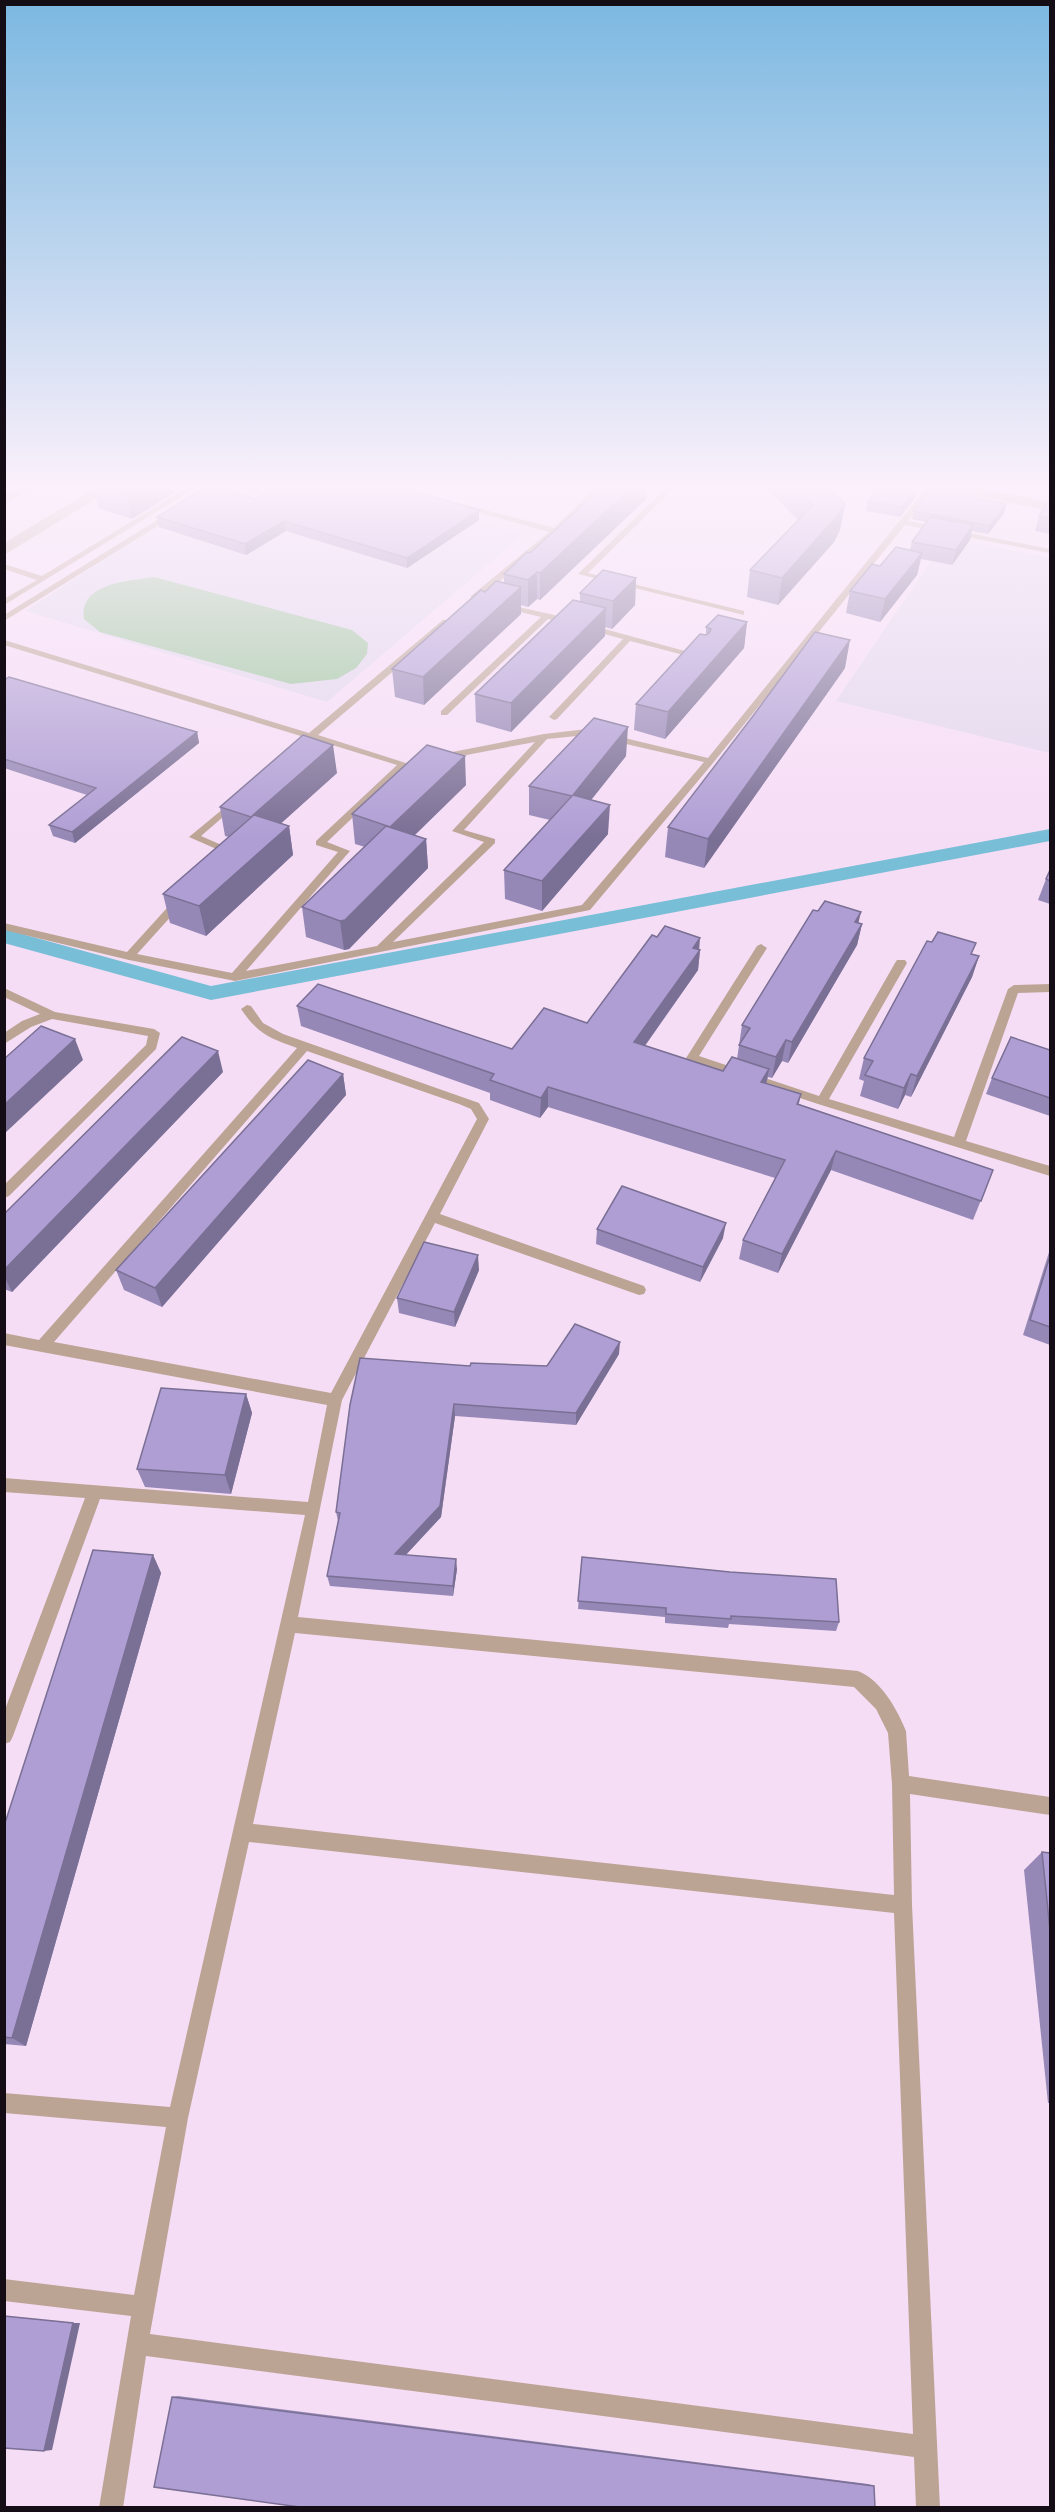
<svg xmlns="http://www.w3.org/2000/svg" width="1055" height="2512" viewBox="0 0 1055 2512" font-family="'Crimson Pro',serif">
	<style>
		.education { fill: #e1d7ec }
		.green { fill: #9ac59b }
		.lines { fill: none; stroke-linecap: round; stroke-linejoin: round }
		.canal { fill: #78bed6; fill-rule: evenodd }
		.service { fill: #bca495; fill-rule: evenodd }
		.minor { fill: #bca495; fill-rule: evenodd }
		.wall { fill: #9688b6 }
		.shaded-wall { fill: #7a6f94 }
		.building { fill: #af9ed4; stroke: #7a6f94; stroke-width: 1.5 }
	</style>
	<rect width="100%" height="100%" fill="#f6ddf6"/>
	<g class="education">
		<polygon points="226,487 357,487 523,534 327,702 26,611 126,545"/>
		<polygon points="969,542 1050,558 1050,753 836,701 931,561 952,565"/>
	</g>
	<path class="green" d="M154,577l198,53 16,13 -1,11 -11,14 -19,11 -46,5 -191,-52 -16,-13c-5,-36 44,-38 70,-42z"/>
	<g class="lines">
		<polygon class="canal" points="1050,829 1050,841 211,1000 4,943 4,929 211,986"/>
		<g class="service">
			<polygon points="188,487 197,487 4,605 4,599 37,580 4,569 4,564 42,576"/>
			<polygon points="596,487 604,487 558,533 477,600 471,600 471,596 549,532 459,507 459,503 554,528"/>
			<polygon points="667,487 675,487 588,573 744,611 744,615 578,574"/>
			<path d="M927,487h7l-26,34 142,28v4l-145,-28 -192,238 -123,147 -355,71 -106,-21 -125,-30v-7l123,29 49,-54h8v4l-47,52 95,19 106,-121 -22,-7v-4l81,-76 -84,-26 -6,5h-6l-2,-2 5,-5 -300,-92v-5l305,93 134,-113h6v4l-131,111 91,29 -82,78 23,9 -104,120 131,-25 107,-104 -32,-11 83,-89 -95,18 -3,-1v-4l107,-21 43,-5 121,29zM587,735l117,27 -122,143 -189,37 102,-99v-4l-31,-9 83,-91z"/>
			<polygon points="170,512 177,514 4,621 4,615"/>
			<polygon points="500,603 550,614 703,656 699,659 630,641 557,719 554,720 549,717 551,715 623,639 548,619 447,715 441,715 441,711 541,617 500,607"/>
			<polygon points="235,799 238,800 238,804 201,836 233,850 226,858 218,858 217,856 221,851 189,837"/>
			<polygon points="761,944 767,948 699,1056 819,1096 895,963 897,960 905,960 907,963 829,1099 954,1137 1008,989 1014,985 1050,984 1050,992 1018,993 966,1141 1050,1166 1050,1176 818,1104 688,1061 686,1058 688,1055 757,946"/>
			<polygon points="4,988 55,1012 154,1029 160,1033 156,1049 9,1196 4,1198 4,1185 146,1045 148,1036 52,1019 31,1027 4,1044 4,1033 22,1021 40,1014 4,997"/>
			<path d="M247,1005l4,1 12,17 20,11 196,69 10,16 -49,95 204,72 2,4 -2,4 -5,1 -204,-72 -93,177 -44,217 560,54c23,9 39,38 48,60l3,45 141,21v18l-140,-21 2,111 28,603h-24l-2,-51 -768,-101 -23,152h-24l32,-192 -127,-15v-22l130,16 32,-168 -162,-14v-20l166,14 135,-592 -205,-16 -87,237 -3,6 -6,2v-32l81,-214 -81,-6v-14l304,24 19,-97 -323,-60v-12l35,7 258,-292c-28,-10 -39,-14 -56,-39zM307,1051l152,53 12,5 6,10 -146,274 -277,-51zM295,1633l559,54 22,22 12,24 4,51 2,111 -641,-71zM249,1842l645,71 19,521 -763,-100 38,-216z"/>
		</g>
		<g class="minor">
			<polygon points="16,487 34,487 4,504 4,494"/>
			<polygon points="97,487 115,487 4,555 4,543"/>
			<polygon points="943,487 974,487 1050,502 1050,511 950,491"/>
		</g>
	</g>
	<g class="wall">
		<polygon points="94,487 183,487 132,519 98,508"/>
		<polygon points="765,487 827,487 845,504 840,530 834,542 778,605 747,597 750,570 798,520"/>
		<polygon points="915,498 900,517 866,511 868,501"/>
		<polygon points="1050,498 1050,534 1035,531 1039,516"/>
		<polygon points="256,499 479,520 407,568 286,531 246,555 159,527 157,517"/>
		<polygon points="646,499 540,600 537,599 528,607 521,605 521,614 424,705 395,697 392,669 485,592 504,583 504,574 530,553"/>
		<polygon points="1006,504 1004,513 988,534 972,531 970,540 952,565 921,559 917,575 880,622 846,613 850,591 880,566 910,550 912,542 926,522 912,519 914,511"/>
		<polygon points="636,578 635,605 612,629 605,627 605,636 511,732 476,722 475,694 580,602 580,593"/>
		<polygon points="747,622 744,648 665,739 634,730 636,704 706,635 706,627"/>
		<polygon points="845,668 704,868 665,857 668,827"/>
		<polygon points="4,680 197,732 199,743 75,843 53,836 49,825 87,795 4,768"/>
		<polygon points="626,756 591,800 608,834 542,911 505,899 504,870 550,820 529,815 529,786"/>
		<polygon points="337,773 281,823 289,826 293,855 206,936 170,923 163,894 229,837 225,836 220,807"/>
		<polygon points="466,785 415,835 426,839 428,868 349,949 344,950 306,937 302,907 365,847 355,844 352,814"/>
		<polygon points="1050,870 1050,904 1038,900 1046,879"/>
		<polygon points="859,923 862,924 857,945 788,1063 782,1061 772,1078 768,1077 766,1084 801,1094 799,1104 993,1170 973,1220 831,1170 778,1273 739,1259 743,1240 775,1178 548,1107 540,1118 490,1100 490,1093 301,1026 297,1006 512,1049 587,1023 699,950 700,950 698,970 645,1046 723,1071 737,1059 742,1025"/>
		<polygon points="973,954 979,956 972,977 911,1097 905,1095 898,1109 860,1096 864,1081 859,1079 864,1058"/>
		<polygon points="1050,1050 1050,1116 986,1094 992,1078"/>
		<polygon points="223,1072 12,1292 4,1289 4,1214"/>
		<polygon points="343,1074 346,1095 162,1307 124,1290 116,1270"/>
		<polygon points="597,1229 723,1238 700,1282 596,1244"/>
		<polygon points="1050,1249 1050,1345 1023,1335"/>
		<polygon points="479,1270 455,1327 399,1313 397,1298"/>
		<polygon points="619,1354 576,1425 455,1416 441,1517 406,1555 457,1569 453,1596 330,1586 327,1576 338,1521 336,1512 470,1366 547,1366"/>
		<polygon points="246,1394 252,1413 231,1494 145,1487 137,1469"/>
		<polygon points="153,1555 161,1573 26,2046 4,2044 4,1826"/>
		<polygon points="582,1557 839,1622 836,1631 729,1624 728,1628 665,1623 665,1617 578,1609"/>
		<polygon points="1042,1852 1050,1853 1050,2103 1048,2103 1024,1870"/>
		<polygon points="178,2396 868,2484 874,2486 172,2397"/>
	</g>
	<g class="shaded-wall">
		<polygon points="135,487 183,487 132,519 126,493"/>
		<polygon points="632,487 647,487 646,499 540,600 540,573"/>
		<polygon points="917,488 915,498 900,517 902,507"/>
		<polygon points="845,504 840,530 834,542 778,605 782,578"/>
		<polygon points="1006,504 1004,513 988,534 990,526"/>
		<polygon points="479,510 479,520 407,568 407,558"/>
		<polygon points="284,521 286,531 246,555 245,544"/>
		<polygon points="973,525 970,540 952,565 956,550"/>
		<polygon points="922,553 917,575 880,622 885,599"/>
		<polygon points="537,572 537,599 528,607 528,580"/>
		<polygon points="636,578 635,605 612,629 613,601"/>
		<polygon points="521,587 521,614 424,705 423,677"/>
		<polygon points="606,608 605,636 511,732 511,703"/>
		<polygon points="747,622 744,648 665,739 668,712"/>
		<polygon points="850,640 845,668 704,868 708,839"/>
		<polygon points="628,727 626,756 572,824 573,795"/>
		<polygon points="197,732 199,743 75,843 72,832"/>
		<polygon points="333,745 337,773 256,846 251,817"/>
		<polygon points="465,756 466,785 393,856 390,827"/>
		<polygon points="610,805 608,834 542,911 542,881"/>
		<polygon points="289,826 293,855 206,936 199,906"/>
		<polygon points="426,839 428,868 349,949 344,950 340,921"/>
		<polygon points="861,912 856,933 855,922"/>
		<polygon points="862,924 857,945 788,1063 792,1042"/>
		<polygon points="700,938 699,952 700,950 698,970 633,1062 634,1042 693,948"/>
		<polygon points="979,956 972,977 911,1097 917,1076"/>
		<polygon points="75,1039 83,1060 4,1134 4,1105"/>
		<polygon points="786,1040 782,1061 772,1078 776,1057"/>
		<polygon points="218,1051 223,1072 12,1292 4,1276 4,1270"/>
		<polygon points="769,1069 765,1089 761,1082"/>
		<polygon points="343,1074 346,1095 162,1307 155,1288"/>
		<polygon points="911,1074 905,1095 898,1109 904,1088"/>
		<polygon points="548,1087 548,1107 540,1118 541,1098"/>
		<polygon points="836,1151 831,1170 778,1273 782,1254"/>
		<polygon points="726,1223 723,1238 700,1282 703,1267"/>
		<polygon points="478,1255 479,1270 455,1327 454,1312"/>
		<polygon points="620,1342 619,1354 576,1425 576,1413"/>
		<polygon points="246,1394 252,1413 231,1494 225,1475"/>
		<polygon points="454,1404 455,1416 441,1517 397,1564 395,1554"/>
		<polygon points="153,1555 161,1573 26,2046 12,2038"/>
		<polygon points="456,1559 457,1569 453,1596 453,1586"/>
		<polygon points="73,2323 80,2323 52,2450 44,2451"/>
	</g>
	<g class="building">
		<polygon points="109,487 135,487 126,493"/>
		<polygon points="205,487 216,487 256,499 276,487 398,487 479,510 407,558 284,521 245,544 157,517"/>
		<polygon points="602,487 632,487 540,573 537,572 528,580 504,574 527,552 530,553"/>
		<polygon points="795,487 827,487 845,504 838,515 782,578 750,570 813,505"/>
		<polygon points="880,487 913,487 917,488 902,507 868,501"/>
		<polygon points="935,490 1006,504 990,526 914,511 928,492 932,493"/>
		<polygon points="1050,498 1050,518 1039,516"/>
		<polygon points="930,517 973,525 956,550 912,542"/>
		<polygon points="896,547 922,553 885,599 850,591 872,564 880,566"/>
		<polygon points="603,570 636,578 613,601 580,593"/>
		<polygon points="496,581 521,587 423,677 392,669 481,590 485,592"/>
		<polygon points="573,600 606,608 511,703 475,694"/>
		<polygon points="718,615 747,622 668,712 636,704 700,634 706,635 710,632 711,629 706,627"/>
		<polygon points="815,632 850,640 708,839 668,827 753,716"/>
		<polygon points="9,677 197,732 72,832 49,825 96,788 4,759 4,680"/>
		<polygon points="594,718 628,727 573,795 610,805 542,881 504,870 572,796 529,786"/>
		<polygon points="303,735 333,745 251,817 220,807"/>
		<polygon points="427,745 465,756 390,827 352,814"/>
		<polygon points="254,815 289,826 199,906 163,894"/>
		<polygon points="386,826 426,839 345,920 340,921 302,907"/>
		<polygon points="1050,870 1050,881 1046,879"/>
		<polygon points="825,901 861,912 855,922 862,924 792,1042 786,1040 776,1057 739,1045 750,1028 742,1025 813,910 818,911"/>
		<polygon points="665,926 700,938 693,948 700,950 634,1042 723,1071 732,1057 769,1069 761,1082 801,1094 797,1104 993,1170 981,1201 836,1151 782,1254 743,1240 785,1160 548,1087 541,1098 490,1080 494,1074 297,1006 318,984 512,1049 544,1008 587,1023 652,935 657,937"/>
		<polygon points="938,932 976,943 971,954 979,956 917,1076 911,1074 904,1088 865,1075 873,1061 864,1058 927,941 932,942"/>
		<polygon points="41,1026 75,1039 4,1105 4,1059"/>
		<polygon points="182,1037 218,1051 4,1270 4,1214"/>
		<polygon points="1011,1037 1050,1050 1050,1098 992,1078"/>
		<polygon points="308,1060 343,1074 155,1288 116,1270"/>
		<polygon points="622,1186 726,1223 703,1267 597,1229"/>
		<polygon points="424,1242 478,1255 454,1312 397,1298"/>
		<polygon points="1050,1256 1050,1327 1030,1320"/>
		<polygon points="575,1324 620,1342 576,1413 454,1404 440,1506 395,1554 456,1559 453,1586 327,1576 340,1513 336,1512 350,1405 360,1358 470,1366 471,1363 547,1366"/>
		<polygon points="161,1388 246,1394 225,1475 137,1469"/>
		<polygon points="93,1550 153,1555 12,2038 4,2037 4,1826"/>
		<polygon points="582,1557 730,1572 836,1579 839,1622 731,1616 731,1619 666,1614 666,1608 578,1601"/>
		<polygon points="1042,1852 1050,1853 1050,1930"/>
		<polygon points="4,2316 73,2323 44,2451 4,2448"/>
		<polygon points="172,2397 874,2486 875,2508 307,2508 154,2487"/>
	</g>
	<linearGradient id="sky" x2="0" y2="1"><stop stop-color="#7bb8e1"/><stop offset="0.58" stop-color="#fbf0fb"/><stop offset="1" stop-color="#fbf0fb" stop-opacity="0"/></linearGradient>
	<rect width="1055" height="839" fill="url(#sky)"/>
	<rect width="1055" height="2512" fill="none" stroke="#150d15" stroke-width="12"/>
</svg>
